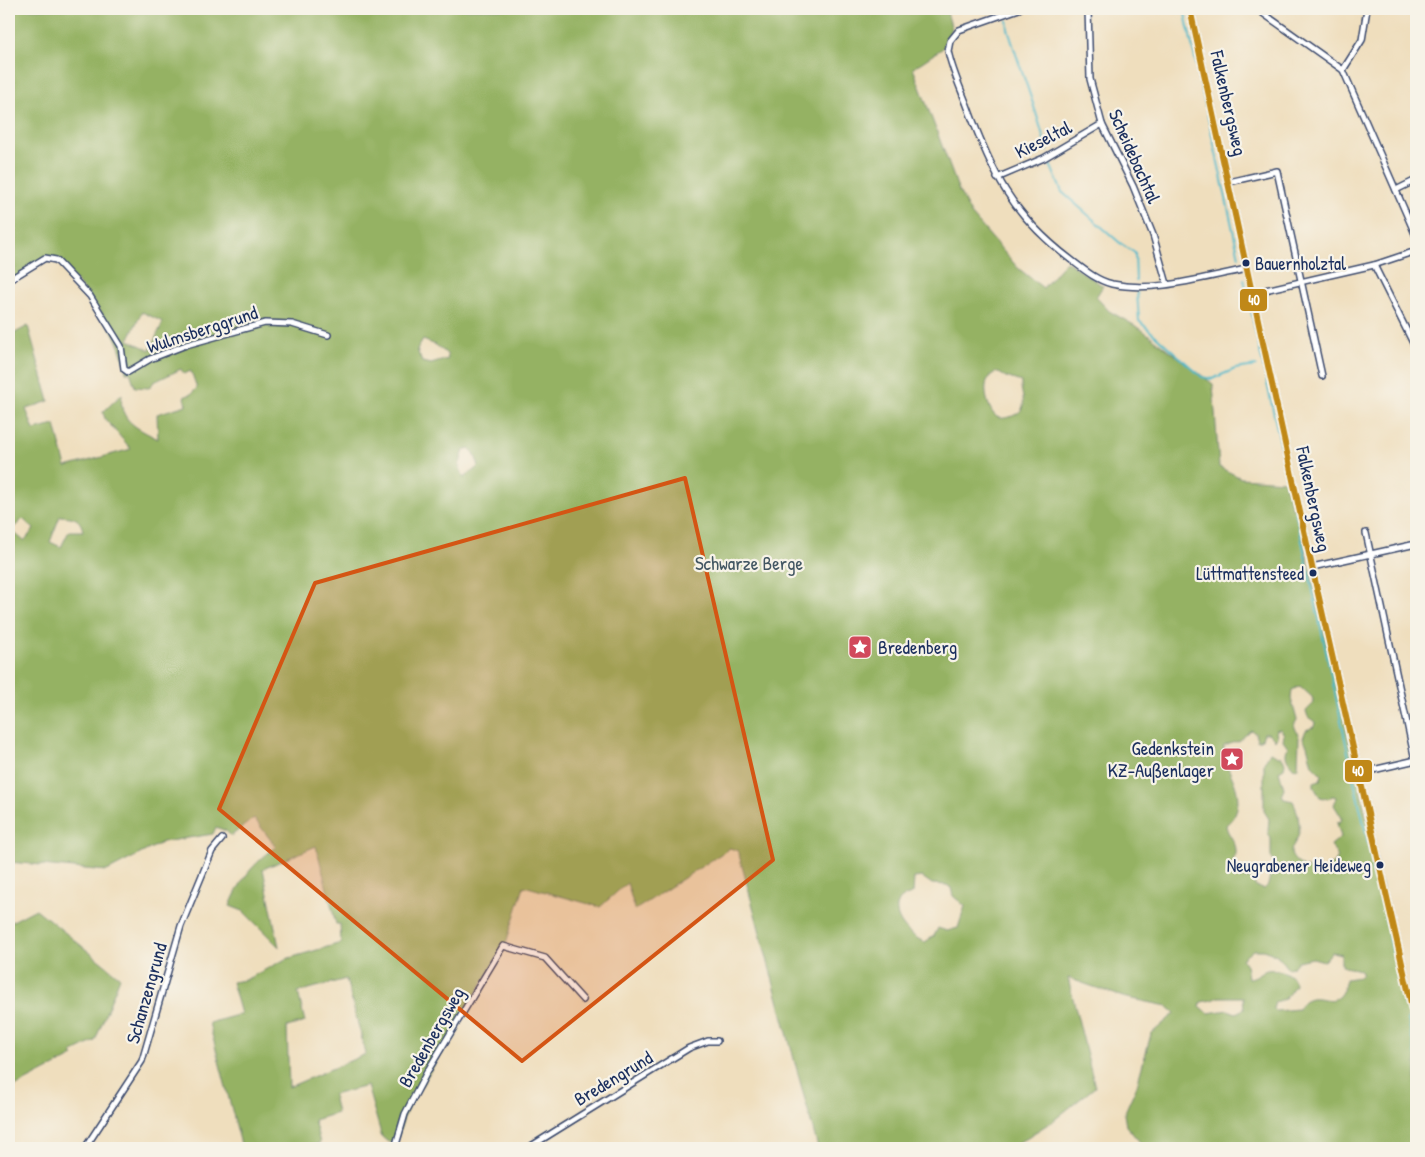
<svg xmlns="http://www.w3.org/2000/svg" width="1425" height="1157" viewBox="0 0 1425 1157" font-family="'Patrick Hand',sans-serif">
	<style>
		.forest { fill: #95b264; stroke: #587061; fill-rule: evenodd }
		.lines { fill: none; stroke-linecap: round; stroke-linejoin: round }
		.stream { stroke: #4eb9cb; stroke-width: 2 }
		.minor-casing { stroke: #3b496c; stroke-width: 8 }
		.tertiary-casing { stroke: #3b496c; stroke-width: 9 }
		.minor { stroke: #fff; stroke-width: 5 }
		.tertiary { stroke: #fff; stroke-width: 7 }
		.bus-1-casing { stroke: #f7f3e8; stroke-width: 10 }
		.bus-1 { stroke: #c08818; stroke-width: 6 }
		.marked { fill: #d45514; fill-opacity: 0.2; stroke: #d45514; stroke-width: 4; stroke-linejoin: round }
		.bus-dot { fill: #1b2f5e; stroke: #f7f3e8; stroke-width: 2 }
		.labels { text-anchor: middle; stroke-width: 4.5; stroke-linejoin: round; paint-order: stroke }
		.bus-label { font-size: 18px; fill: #1b2f5e; stroke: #f7f3e8; text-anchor: end }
		.street-label { font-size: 19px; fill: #1b2f5e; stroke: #f7f3e8 }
		.park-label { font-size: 19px; fill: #435763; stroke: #f7f3e8 }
		.poi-label { font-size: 19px; fill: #1b2f5e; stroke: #f7f3e8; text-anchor: start }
		.line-badge { stroke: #f7f3e8; stroke-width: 2 }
		.badge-label { font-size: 14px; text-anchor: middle; font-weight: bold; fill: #fff }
	</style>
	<rect width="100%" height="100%" fill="#f7f3e8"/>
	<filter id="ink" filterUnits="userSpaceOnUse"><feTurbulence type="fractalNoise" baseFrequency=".02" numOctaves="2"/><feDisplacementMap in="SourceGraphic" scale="10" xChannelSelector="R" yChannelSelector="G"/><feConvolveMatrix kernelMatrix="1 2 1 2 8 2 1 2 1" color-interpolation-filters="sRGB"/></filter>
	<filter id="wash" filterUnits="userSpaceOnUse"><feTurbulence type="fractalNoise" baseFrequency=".0096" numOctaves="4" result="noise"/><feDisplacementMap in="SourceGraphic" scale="20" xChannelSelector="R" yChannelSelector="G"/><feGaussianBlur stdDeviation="1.12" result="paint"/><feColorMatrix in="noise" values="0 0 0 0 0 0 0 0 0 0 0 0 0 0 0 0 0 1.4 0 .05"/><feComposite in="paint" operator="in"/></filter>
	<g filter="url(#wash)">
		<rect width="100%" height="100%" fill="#efdebd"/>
		<g class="forest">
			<path d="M9,9h937l6,20 -6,9 -3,10 -30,20 46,123 12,23 47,54 25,20 23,-27 37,25 -7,11 13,14 32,18 72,55 6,83 22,11 43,3 8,27 4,-1 82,360 -5,1 3,15 5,-1 35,160v106h-271l-19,-22 -2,-12 13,-29 14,-51 24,-21 -8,-7 -44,-9 -55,-19 27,109 -42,34 -43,27h-192l-80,-297 -8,-3 -95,62 -8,-27 -27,24 -76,-21 -18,57 -101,171 -9,28h-8l-6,-5 -15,-51 -34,9 4,18 -23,7 6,23 -13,5h-65l-33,-125 32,-9 -9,-32 13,-2 41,-21 55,-16 -1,-19h-4l-20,-78 -53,23 16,78 -36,-36 -13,-5c12,-29 22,-41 46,-59l-22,-29 -23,18 -5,-5 -10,-4 -3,7 -50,8 -56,29 -98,-9v-542l4,14 15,-8 21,75 -23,8 8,21 21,-5 11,42 65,-18 -26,-30 -2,-7 19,-18c-4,27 15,34 36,45l-1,-25 29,-9 -2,-8 7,-3 6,-6 -6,-17 -7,3 -3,-5 -27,13 -5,6 -14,-1 -5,-15h-4c-7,-45 -40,-81 -70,-112l-7,-3 -40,23zM142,312l21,10 -13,28 -22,-10zM423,340l13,5 11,9 1,5 -17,5 -9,-2 -5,-12zM997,372l9,5 15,5c-1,9 5,19 1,27 -3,4 -8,7 -13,8 -4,1 -7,2 -12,0 -9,-5 -20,-40 0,-45zM469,448l5,5 5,13 -15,12 -5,-12 5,-16zM60,516c13,1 20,1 23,15h-14l-8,16 -11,-5zM23,519l11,10 -10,12 -13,-11zM1300,686l12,11 2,6 -8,8 2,6 7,5 -1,5 -8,3 -3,8 4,7 5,20 10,10 -2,5 -6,2v5l6,10 8,2 4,-3 5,1 -3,8 8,13 -1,3 -4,2 4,14 -10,8 7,12 -3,6 -7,3 -5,8h-4c-6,-5 -15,-5 -21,-11 -15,-12 -1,-18 1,-31 1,-10 -2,-23 -6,-31l-9,-2 -2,-5 2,-6 -5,-17 5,-3 1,-5 -2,-5 -13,-6 -6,11v48l5,8 -1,13 3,7v18l8,15 -9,4 -2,9 -4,4 -8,-2 -4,-8 -8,-2 -4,-6h-5l-3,-6c0,-5 5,-10 4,-14 0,-11 -9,-16 -10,-26 21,-18 10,-41 -1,-63 -2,-4 -1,-11 -1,-16l15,-5 12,-11 4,3 2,8 5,-2 2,-6h4l7,7 2,-2 -1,-8 4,-1 4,5 -1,6 5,7c-5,9 0,14 6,21l4,-1 1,-30 -5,-12 3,-5 -6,-22 1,-8zM922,877l10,7 15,1 4,3 2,8 12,10 -7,22 -11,3 -9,-3 -4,8 -9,6c-14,-5 -35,-24 -26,-41 3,-5 9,-5 14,-8l1,-15zM1253,950h10l14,5 10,13 6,-1 5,-6 15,-3 11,3 8,-9 9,2v9l3,4 17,3 1,4 -3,3 -13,2c-7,36 -25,12 -40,21 -3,1 -6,6 -8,9l-22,2 -3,-2 2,-7 10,-3 10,-14c-1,-12 -17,-17 -28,-15 -7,2 -11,8 -19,8l-2,-13 -4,-6zM346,979l20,75 -77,33 -2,-60 18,-5 -7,-30zM1218,997h25l1,12 -8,4 -8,-3 -20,3 -8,-7 1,-4 11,-2z"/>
			<polygon points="36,909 120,977 95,1041 71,1053 74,1056 9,1090 9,923"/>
		</g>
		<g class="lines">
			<g class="stream">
				<polyline points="1184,9 1239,257"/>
				<path d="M1007,19l1,10c12,41 29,80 39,122"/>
				<polyline points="1049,162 1062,192 1120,243 1135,253 1136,281"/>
				<polyline points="1244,279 1289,483"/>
				<polyline points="1137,292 1139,321 1202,377 1212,379 1235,369 1256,366"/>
				<polyline points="1295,509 1349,757"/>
				<path d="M1349,760l24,103c-2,9 0,18 6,25l25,116"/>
				<polyline points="1408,1019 1416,1056"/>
			</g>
		</g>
	</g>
	<g filter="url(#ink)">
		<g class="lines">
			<g class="minor-casing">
				<g id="minor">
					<path d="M1019,9l-60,21 -9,11 -2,10c4,19 12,36 19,54 25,68 44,109 103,154 13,10 26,21 42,25 44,9 92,-7 135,-15"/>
					<polyline points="1088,9 1090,79 1102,124 1133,186 1153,235 1167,284"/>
					<polyline points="1257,9 1343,70 1416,236"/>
					<polyline points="1343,70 1362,40 1367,9"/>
					<polyline points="997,178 1044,158 1102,124"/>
					<polyline points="1229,182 1277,171 1322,376"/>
					<polyline points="1396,190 1416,180"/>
					<polyline points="1374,265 1416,349"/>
					<polyline points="9,280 45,258 56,260 90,296 121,346 124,369 128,372 150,359 186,345 265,323 292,324 328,335"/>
					<polyline points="1252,293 1374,265 1416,251"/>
					<polyline points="1366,533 1415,760"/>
					<polyline points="1312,567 1416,544"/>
					<polyline points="1360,773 1416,760"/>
					<polyline points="85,1148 142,1061 181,926 212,851 222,839"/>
					<polyline points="395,1148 405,1114 427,1072 503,946 545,958 583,1000"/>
					<polyline points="528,1148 689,1048 708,1041 717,1041"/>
				</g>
			</g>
			<g class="tertiary-casing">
				<polyline id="tertiary" points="1190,9 1312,567 1416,1025"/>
			</g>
			<use href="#minor" class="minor"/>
			<use href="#tertiary" class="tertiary"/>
			<g class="bus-1-casing">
				<polyline id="bus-1" points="1190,9 1312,567 1416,1025"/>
			</g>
			<use href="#bus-1" class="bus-1"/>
		</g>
	</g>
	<path class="marked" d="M685,478l88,382 -251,201 -303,-252 96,-226z"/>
	<defs>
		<g id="sight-square" transform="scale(1.25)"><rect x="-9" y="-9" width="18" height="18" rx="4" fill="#d1495b" stroke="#f7f3e8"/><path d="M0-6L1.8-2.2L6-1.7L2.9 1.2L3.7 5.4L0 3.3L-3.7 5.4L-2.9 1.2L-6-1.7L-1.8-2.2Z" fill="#fff"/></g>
	</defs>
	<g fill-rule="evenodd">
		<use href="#sight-square" x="860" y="647"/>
		<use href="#sight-square" x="1232" y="759"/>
	</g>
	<g class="bus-dot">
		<circle cx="1246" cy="263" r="4.5"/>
		<circle cx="1313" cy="573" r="4.5"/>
		<circle cx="1380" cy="865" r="4.5"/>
	</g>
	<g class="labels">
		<g class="bus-label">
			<text x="1255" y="270" text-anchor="start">Bauernholztal</text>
			<text x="1304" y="580">Lüttmattensteed</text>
			<text x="1371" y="872">Neugrabener Heideweg</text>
		</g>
		<g class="street-label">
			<text transform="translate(1229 103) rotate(77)" y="7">Falkenbergsweg</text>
			<text transform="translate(1043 139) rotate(-27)" y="7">Kieseltal</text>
			<text transform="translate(1135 156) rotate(66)" y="7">Scheidebachtal</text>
			<text transform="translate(202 329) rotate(-18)" y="7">Wulmsberggrund</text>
			<text transform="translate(1314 499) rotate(78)" y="7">Falkenbergsweg</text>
			<text transform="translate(146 993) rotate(-74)" y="7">Schanzengrund</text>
			<text transform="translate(431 1037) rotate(-60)" y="7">Bredenbergsweg</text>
			<text transform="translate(613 1078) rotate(-31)" y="7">Bredengrund</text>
		</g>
		<g class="park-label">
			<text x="749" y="570">Schwarze Berge</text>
		</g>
		<g class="poi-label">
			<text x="878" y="654">Bredenberg</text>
			<text x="1214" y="755" text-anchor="end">Gedenkstein<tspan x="1214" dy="22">KZ-Außenlager</tspan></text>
		</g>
	</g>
	<g class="line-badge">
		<rect x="1239" y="288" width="29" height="24" rx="5" fill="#c08818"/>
		<rect x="1344" y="759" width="29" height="24" rx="5" fill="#c08818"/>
	</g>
	<g class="badge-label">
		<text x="1254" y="305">40</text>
		<text x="1358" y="776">40</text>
	</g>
	<rect width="1425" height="1157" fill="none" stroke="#f7f3e8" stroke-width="30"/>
</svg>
